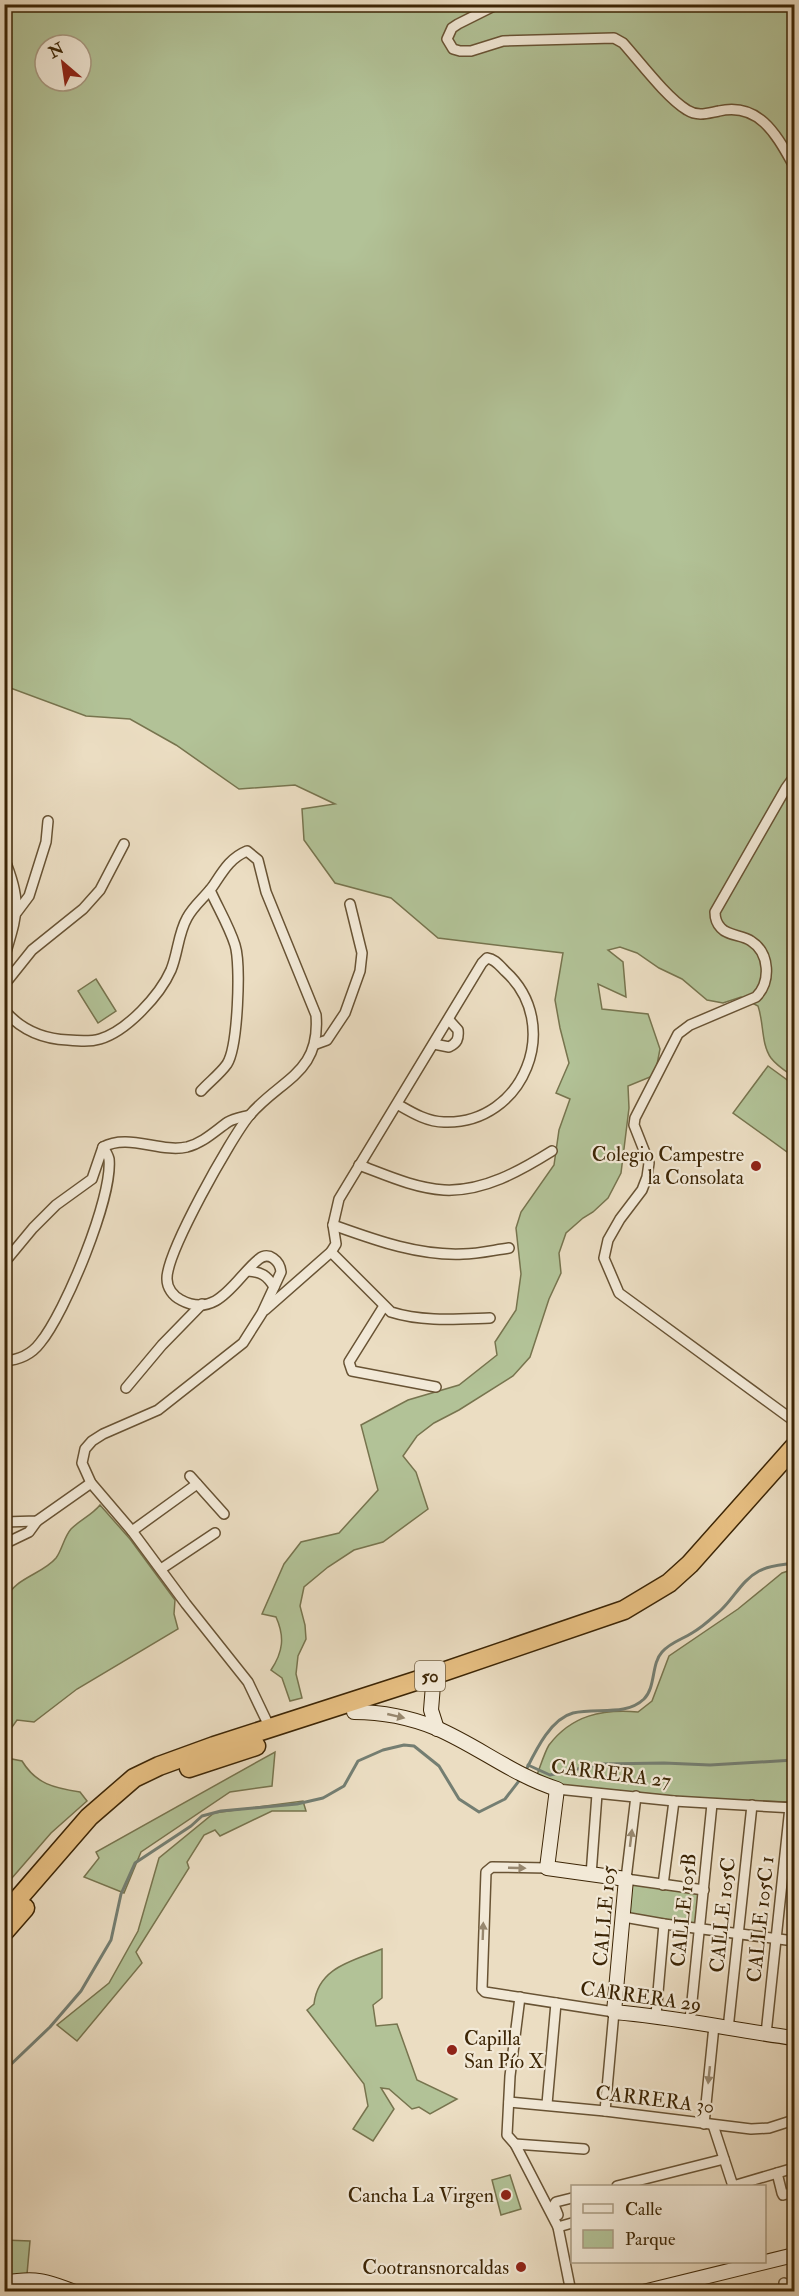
<svg xmlns="http://www.w3.org/2000/svg" width="799" height="2296" viewBox="0 0 799 2296" font-family="'IM FELL Double Pica',serif">
	<style>
		.green { fill: #b2c297; stroke: #77744e; stroke-width: 1.5; fill-rule: evenodd }
		.lines { fill: none; stroke-linecap: round; stroke-linejoin: round }
		.stream { stroke: #747e72; stroke-width: 3 }
		.street-casing { stroke: #685334; stroke-width: 12 }
		.secondary-casing { stroke: #3c2505; stroke-width: 16 }
		.highway-casing { stroke: #3c2505; stroke-width: 21 }
		.street { stroke: #f2e9d7; stroke-width: 9 }
		.secondary { stroke: #f2e9d7; stroke-width: 14 }
		.highway { stroke: #e6be81; stroke-width: 18 }
		.oneway { fill: #97876e }
		.poi-dot { fill: #8f2418; stroke: #f2e9d7; stroke-width: 2 }
		.labels { text-anchor: middle; stroke-width: 4.5; stroke-linejoin: round; paint-order: stroke }
		.shield { fill: #f2e9d7; stroke: #736044; stroke-width: 1.5 }
		.shield-label { font-size: 18px; font-weight: bold; fill: #3c2505 }
		.poi-label { font-size: 20px; fill: #3c2505; stroke: #f2e9d7; text-anchor: end }
		.street-label { font-size: 20px; fill: #3c2505; stroke: #f2e9d7 }
	</style>
	<rect width="100%" height="100%" fill="#ebddc2"/>
	<filter id="stains"><feTurbulence type="fractalNoise" baseFrequency=".00333" numOctaves="4"/><feColorMatrix values="0 0 0 0 .2 0 0 0 0 .09 0 0 0 0 .02 0 0 0 .5 -.17"/></filter>
	<radialGradient id="worn" r=".72"><stop offset=".6" stop-color="#630" stop-opacity="0"/><stop offset="1" stop-color="#630" stop-opacity=".3"/></radialGradient>
	<g class="green">
		<path d="M4,5h790v1072c-7,-5 -17,-11 -23,-19 -10,-14 -7,-35 -13,-52l-17,-9 -18,6 -16,-3 -25,-21 -23,-11 -22,-15 -17,-6 -12,3 15,12 3,35 -28,-13 4,25 46,5 12,35 -5,26 -27,11 1,22 -8,65 -13,25 -15,14 -10,6 -17,15 -7,20 2,20 -12,26 -19,58 -17,19 -54,34 -25,13 -17,13 -14,20 13,16 12,37 -45,33 -29,8 -26,17 -24,20 -4,19 5,19 1,14 -8,17 -2,18 6,24 -12,3 -8,-23 -11,-8c12,-18 14,-33 5,-53l-14,-3 22,-50 17,-22 38,-9 39,-43 -17,-65 47,-25 51,-15 38,-30 -2,-13 21,-32 5,-36 -5,-46 5,-16 33,-47 5,-35 11,-31 -14,-6 13,-30 -9,-35 -5,-28 8,-47 -125,-15 -47,-40 -56,-15 -31,-43 -2,-31 33,-5 -40,-19 -56,4 -63,-44 -46,-26 -44,-3 -81,-30zM45,45h36v36h-36z"/>
		<polygon points="96,979 116,1011 98,1023 78,991"/>
		<polygon points="768,1066 794,1085 794,1157 733,1113"/>
		<path d="M100,1505l30,34 45,61 -1,14 4,15 -101,60 -43,33 -17,-2 -12,17 -1,-87c8,-14 -4,-35 2,-51 8,-21 37,-25 50,-41 6,-8 8,-21 15,-29 9,-9 21,-14 29,-24z"/>
		<path d="M794,1569v233l-82,-2 -150,-15 -27,-5c4,-9 9,-27 14,-35 23,-30 53,-36 89,-33l14,-11 17,-45 69,-47 44,-36z"/>
		<path d="M5,1747l2,11 15,3c14,23 32,27 58,31l7,9 -36,32 -46,53z"/>
		<polygon points="275,1752 272,1786 230,1792 141,1852 124,1893 84,1877 99,1858 96,1852"/>
		<polygon points="303,1801 306,1811 272,1811 220,1836 215,1830 204,1835 187,1862 189,1868 136,1952 142,1963 77,2041 57,2025 109,1983 138,1931 159,1858 214,1813"/>
		<polygon points="626,1879 704,1890 700,1929 624,1917"/>
		<path d="M382,1949v49l-9,7 3,21 21,-2 20,56 40,19 -27,15 -11,-7 -7,2 -23,-20 -8,-1 13,21 -21,32 -20,-12 15,-23 -4,-22 -57,-74 7,-6c4,-37 39,-43 68,-55z"/>
		<polygon points="510,2175 521,2209 501,2215 492,2180"/>
		<polygon points="4,2240 30,2241 27,2274 5,2278"/>
	</g>
	<g class="lines">
		<g class="stream">
			<polyline points="528,1765 550,1775 601,1764 664,1763 710,1765 794,1760"/>
			<path d="M525,1772c10,-20 25,-53 48,-59 23,-6 52,4 71,-14 12,-12 7,-35 18,-47 9,-10 19,-12 30,-19 11,-6 20,-15 29,-23 13,-12 21,-30 38,-39 11,-6 23,-6 35,-8"/>
			<polyline points="4,2071 50,2027 81,1991 111,1940 121,1894 135,1863 191,1826 202,1816 221,1811 297,1804 323,1798 344,1786 358,1761 383,1750 404,1745 414,1746 439,1766 459,1799 479,1812 505,1799 522,1777"/>
		</g>
		<g class="street-casing">
			<g id="street">
				<path d="M498,4l-40,20 -6,4 -5,11 6,10 7,2h11l32,-10 111,-3 9,5c17,19 44,55 64,67 11,7 21,3 32,1 41,-9 58,25 75,55"/>
				<path d="M794,777l-8,11 -71,124c0,6 1,11 6,16 7,8 22,7 30,13 19,12 20,41 5,56l-66,28 -12,9 -43,84 -1,7 15,38 -2,14 -5,13 -22,29 -12,21 -4,18 15,35 175,128"/>
				<path d="M4,858c19,46 13,56 0,101"/>
				<polyline points="17,912 29,896 46,842 48,821"/>
				<polyline points="4,985 32,950 83,909 100,890 124,844"/>
				<path d="M4,1010c17,20 38,29 64,30 11,1 22,2 32,-1 27,-8 60,-44 71,-69 7,-17 7,-36 16,-52 6,-12 18,-21 26,-32 10,-15 17,-28 34,-35l11,9 8,32 50,123c5,59 -36,64 -67,101 -18,22 -83,137 -82,163 0,9 6,17 14,21 37,20 55,-23 78,-41 10,-8 21,2 22,13l-19,41 -19,30 -85,67 -55,24 -11,7 -7,8 -3,14 9,20 41,48 54,73 62,78 22,46"/>
				<polyline points="316,1044 327,1040 345,1013 360,971 362,953 350,904"/>
				<path d="M434,1044l15,3c8,-4 10,-8 9,-17l-9,-10"/>
				<path d="M201,1091c8,-9 19,-17 26,-27 11,-17 14,-100 8,-119 -6,-19 -17,-37 -25,-55"/>
				<path d="M359,1165c27,10 55,23 85,25 39,2 76,-19 108,-39"/>
				<path d="M333,1225c42,15 85,31 130,29 15,0 31,-4 46,-6"/>
				<path d="M331,1252l60,60c31,10 67,7 99,6"/>
				<path d="M4,1263l29,-35 23,-23 36,-26 11,-32c25,-14 57,6 84,0 16,-4 28,-16 41,-25 6,-4 15,-5 22,-7"/>
				<path d="M248,1271c13,1 19,4 26,16"/>
				<polyline points="384,1306 349,1362 352,1371 436,1387"/>
				<path d="M265,1310l66,-58 5,-8 -3,-19 6,-26 143,-236 5,-5c8,1 12,7 18,13 59,53 19,154 -61,151 -17,0 -33,-10 -47,-18"/>
				<path d="M4,1361c15,-1 27,-6 36,-18 25,-30 73,-146 69,-184 -1,-4 -4,-9 -6,-12"/>
				<polyline points="126,1388 162,1345 202,1304"/>
				<polyline points="190,1476 224,1514"/>
				<polyline points="4,1522 37,1521 91,1483"/>
				<polyline points="132,1531 197,1484"/>
				<polyline points="4,1544 29,1532 37,1521"/>
				<polyline points="161,1569 215,1533"/>
				<polyline points="557,1789 674,1801 794,1808"/>
				<polyline points="636,1796 626,1879 704,1890"/>
				<polyline points="547,1868 492,1867 486,1872 482,1989 485,1992 614,2012 605,2111"/>
				<polyline points="591,1875 597,1794"/>
				<polyline points="663,1885 674,1801"/>
				<polyline points="624,1917 664,1924 794,1941"/>
				<polyline points="520,1997 510,2076 507,2135 515,2144 558,2227 571,2292"/>
				<polyline points="656,2015 664,1924"/>
				<polyline points="690,2021 712,1804"/>
				<polyline points="728,2029 752,1805"/>
				<polyline points="766,2034 790,1807"/>
				<polyline points="509,2102 605,2111 751,2129 769,2128 794,2120"/>
				<polyline points="547,2104 556,2003"/>
				<polyline points="704,2124 714,2026"/>
				<polyline points="713,2125 733,2186"/>
				<polyline points="515,2144 584,2149"/>
				<polyline points="777,2173 782,2193 783,2195 794,2192"/>
				<polyline points="617,2186 724,2159"/>
				<polyline points="733,2186 794,2168"/>
				<polyline points="558,2215 554,2205 556,2202 572,2198"/>
				<polyline points="558,2227 572,2223"/>
				<polyline points="784,2283 786,2292"/>
			</g>
		</g>
		<g class="secondary-casing">
			<g id="secondary">
				<polyline points="433,1685 431,1710 437,1729"/>
				<path d="M354,1712c29,0 55,5 82,16 42,18 77,47 121,61l-10,79 79,11 -12,133c61,5 120,18 180,26"/>
				<path d="M4,2283c32,-6 42,-2 71,9"/>
				<polyline points="643,2292 794,2255"/>
			</g>
		</g>
		<g class="highway-casing">
			<g id="highway">
				<polyline points="189,1768 256,1746"/>
				<polyline points="4,1915 89,1817 134,1778 159,1766 214,1746 431,1676 624,1610 669,1583 690,1564 794,1447"/>
				<polyline points="4,1932 25,1908"/>
			</g>
		</g>
		<use href="#street" class="street"/>
		<use href="#secondary" class="secondary"/>
		<use href="#highway" class="highway"/>
	</g>
	<defs><path id="oneway-solid" d="M-6-.8H1V-3.2L6.5 0L1 3.2V.8H-6Z" transform="scale(1.5)"/></defs>
	<g class="oneway">
		<use href="#oneway-solid" transform="translate(396 1716) rotate(13)"/>
		<use href="#oneway-solid" transform="translate(631 1838) rotate(-83)"/>
		<use href="#oneway-solid" transform="translate(517 1868) rotate(2)"/>
		<use href="#oneway-solid" transform="translate(483 1931) rotate(-88)"/>
		<use href="#oneway-solid" transform="translate(709 2075) rotate(96)"/>
	</g>
	<g class="poi-dot">
		<circle cx="756" cy="1166" r="6"/>
		<circle cx="452" cy="2050" r="6"/>
		<circle cx="506" cy="2195" r="6"/>
		<circle cx="521" cy="2267" r="6"/>
	</g>
	<g class="labels">
		<rect class="shield" x="415" y="1661" width="30" height="30" rx="4.5"/>
		<g class="shield-label">
			<text x="430" y="1682">50</text>
		</g>
		<g class="poi-label">
			<text x="744" y="1161">Colegio Campestre<tspan x="744" dy="23">la Consolata</tspan></text>
			<text x="464" y="2045" text-anchor="start">Capilla<tspan x="464" dy="23">San Pío X</tspan></text>
			<text x="494" y="2202">Cancha La Virgen</text>
			<text x="509" y="2274">Cootransnorcaldas</text>
		</g>
		<g class="street-label">
			<text transform="translate(611 1773) rotate(7)" y="7">CARRERA 27</text>
			<text transform="translate(683 1910) rotate(-84)" y="7">CALLE 105B</text>
			<text transform="translate(722 1915) rotate(-84)" y="7">CALLE 105C</text>
			<text transform="translate(604 1916) rotate(-85)" y="7">CALLE 105</text>
			<text transform="translate(760 1919) rotate(-84)" y="7">CALLE 105C 1</text>
			<text transform="translate(641 1996) rotate(8)" y="7">CARRERA 29</text>
			<text transform="translate(655 2099) rotate(7)" y="7">CARRERA 30</text>
		</g>
	</g>
	<rect width="799" height="2296" fill="none" stroke="#ebddc2" stroke-width="24"/>
	<rect x="6" y="6" width="787" height="2284" fill="none" stroke="#3c2505" stroke-width="3"/>
	<rect x="12" y="12" width="775" height="2272" fill="none" stroke="#3c2505" stroke-width="1.5"/>
	<rect x="571" y="2185" width="195" height="78" fill="#f2e9d7" stroke="#a99b83" stroke-width="1.5"/>
	<rect x="583" y="2204" width="30" height="9" fill="#f2e9d7" stroke="#a99b83" stroke-width="1.5"/>
	<text x="625" y="2215" font-size="18" fill="#3c2505">Calle</text>
	<rect x="583" y="2230" width="30" height="18" fill="#b2c297" stroke="#a99b83" stroke-width="1.5"/>
	<text x="625" y="2245" font-size="18" fill="#3c2505">Parque</text>
	<g transform="translate(63 63) rotate(331)"><circle r="28" fill="#f2e9d7" stroke="#a99b83" stroke-width="1.5"/>
	<path d="M0-4.5L10 22L0 15L-10 22Z" fill="#8f2418"/>
	<text y="-9" font-size="16" font-weight="bold" text-anchor="middle" fill="#3c2505">N</text>
	</g>
	<rect width="100%" height="100%" filter="url(#stains)"/>
	<rect width="100%" height="100%" fill="url(#worn)"/>
</svg>
